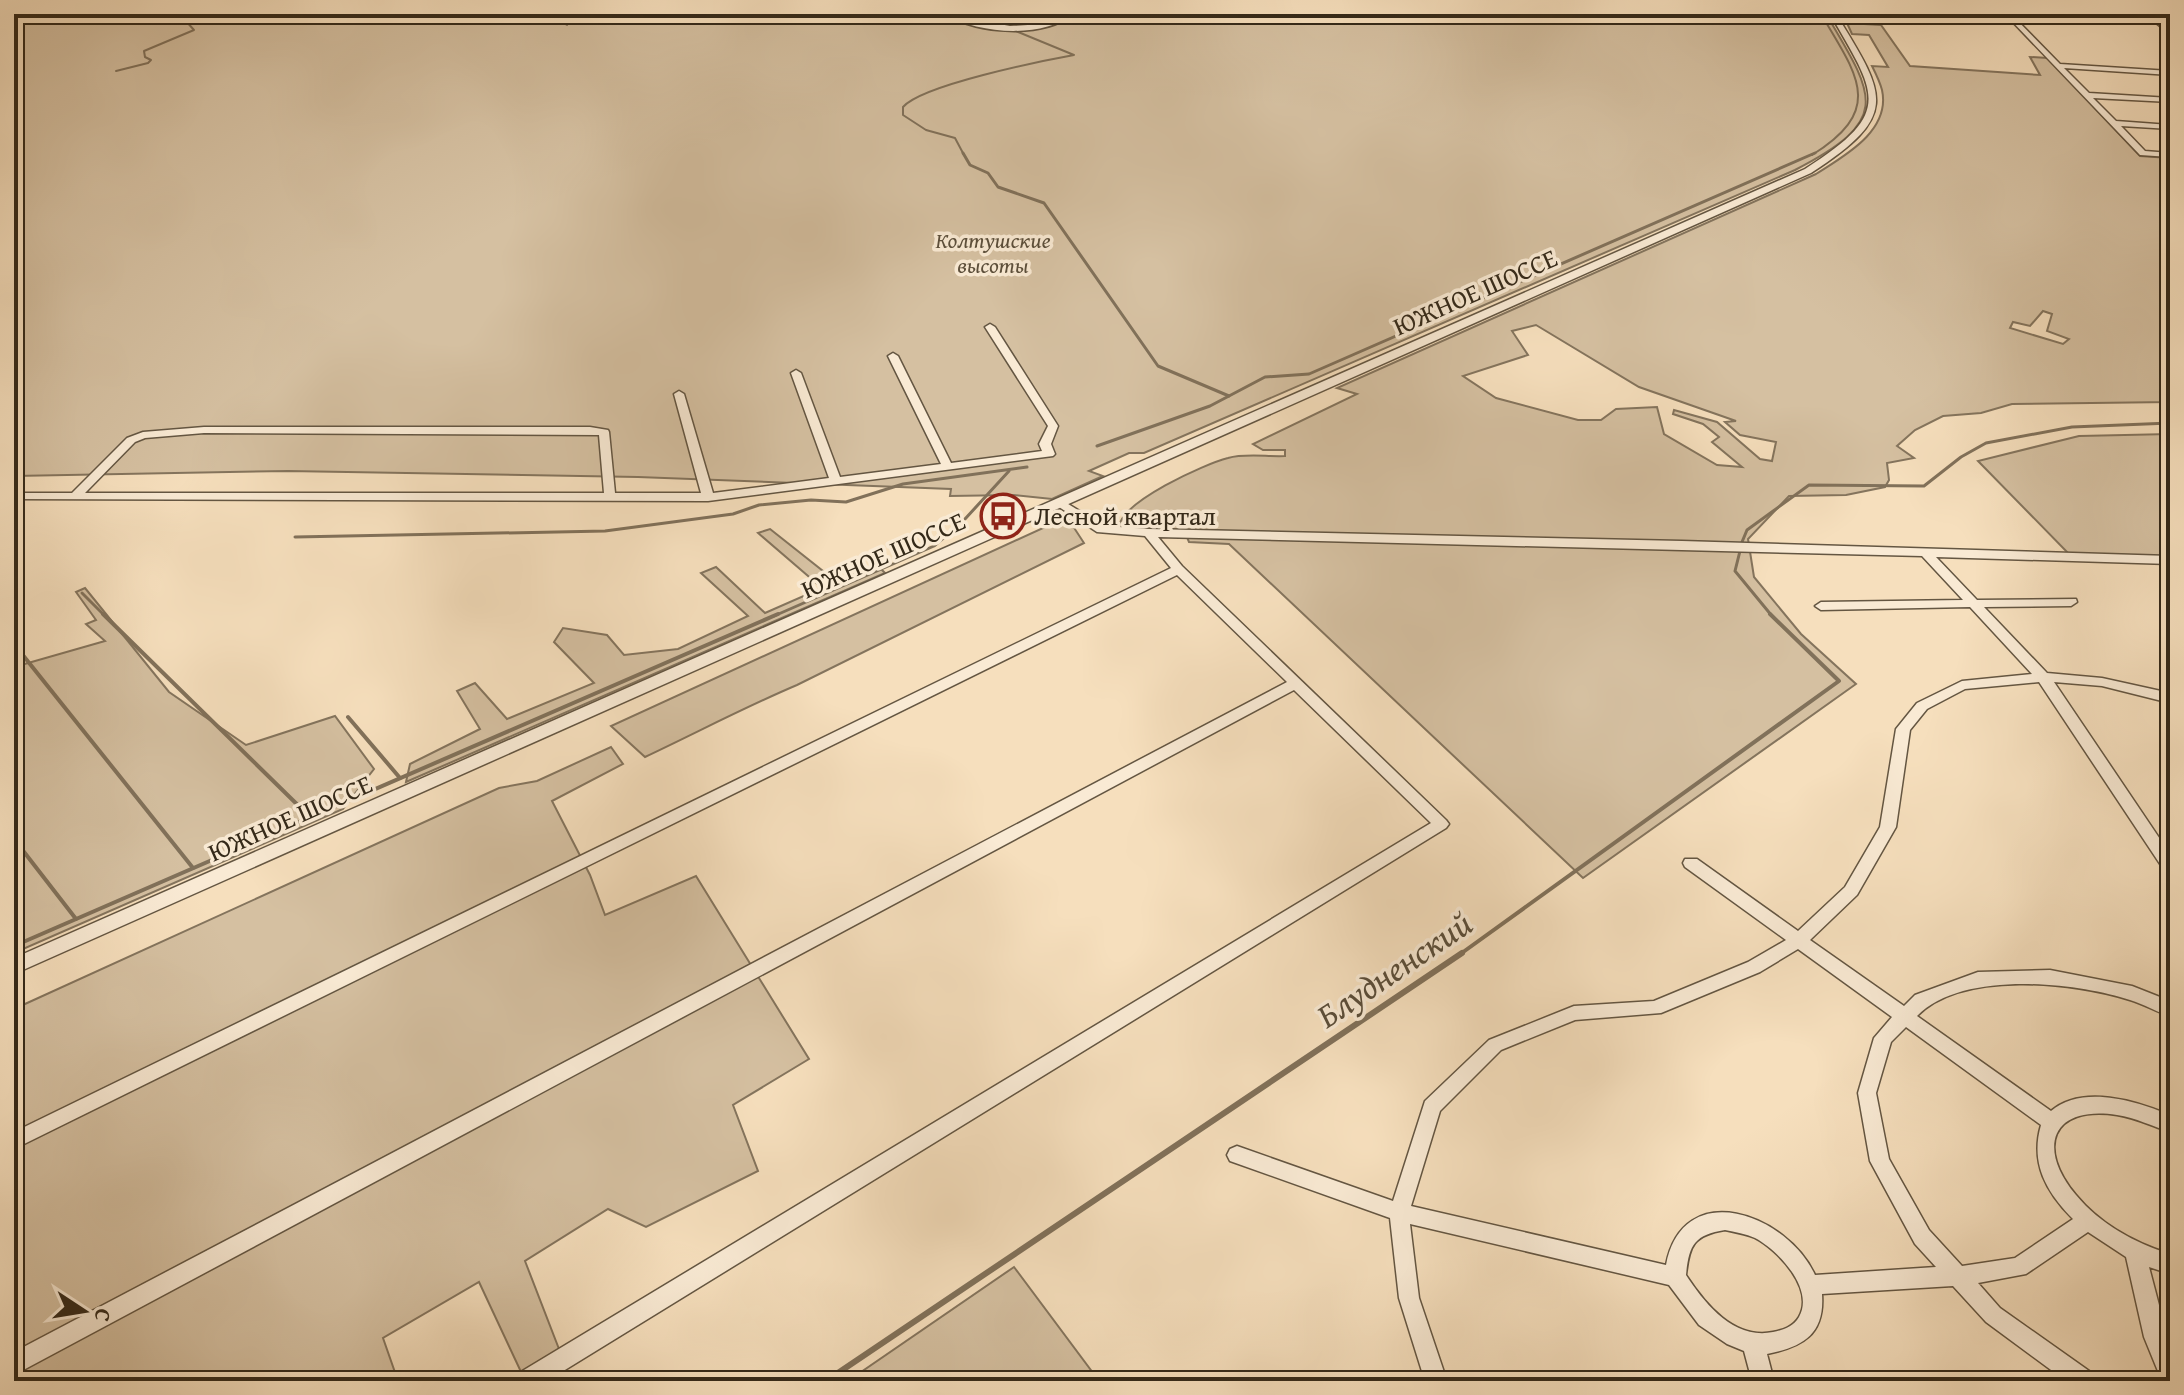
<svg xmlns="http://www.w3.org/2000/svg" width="2184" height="1395" viewBox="0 0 2184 1395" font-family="'Gentium Book Plus',serif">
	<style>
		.green { fill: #d5c0a1; stroke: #84745d; stroke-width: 2; fill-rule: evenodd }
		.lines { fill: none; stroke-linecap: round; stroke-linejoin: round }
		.stream-far3 { stroke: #81715a; stroke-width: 2 }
		.stream-far2 { stroke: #81715a; stroke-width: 3 }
		.stream-far1 { stroke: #81715a; stroke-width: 4 }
		.stream { stroke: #81715a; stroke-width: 6 }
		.minor-casing { stroke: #645642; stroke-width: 3 }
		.tertiary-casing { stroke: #645642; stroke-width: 3 }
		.minor { fill: #f9ead4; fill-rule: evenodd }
		.tertiary { fill: #f9ead4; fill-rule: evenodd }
		.labels { text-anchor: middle; stroke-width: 7; stroke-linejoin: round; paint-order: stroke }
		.far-park-label { font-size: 22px; font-style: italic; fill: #5c4f3b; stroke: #f9ead4 }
		.street-label { font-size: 26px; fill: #342919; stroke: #f9ead4 }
		.poi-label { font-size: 26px; fill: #342919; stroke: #f9ead4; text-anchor: start }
		.near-water-label { font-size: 34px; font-style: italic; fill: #5a4d39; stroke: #f9ead4 }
	</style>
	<rect width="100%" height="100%" fill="#f6dfbd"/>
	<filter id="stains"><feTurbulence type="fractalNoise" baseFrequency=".0025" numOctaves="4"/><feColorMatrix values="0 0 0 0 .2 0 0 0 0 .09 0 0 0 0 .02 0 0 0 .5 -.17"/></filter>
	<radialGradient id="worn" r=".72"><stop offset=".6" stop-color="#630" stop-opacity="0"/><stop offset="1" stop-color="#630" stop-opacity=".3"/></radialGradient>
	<g class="green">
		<path d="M14,14h1812c50,84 66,106 -31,156l-651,283h-15l-40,18 14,5 -51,23 -39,-4 -63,1 1,-7 -313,-12 -350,-6 -274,5z"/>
		<path d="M1847,23l34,2 29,41 130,9 -10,-18 18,1 92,98 30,2v244l-158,2 -31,9 -38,3 -28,14 -18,16 17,12 -27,5 2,17 -4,7 -39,8 -57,1 -41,43 6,38 47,57 55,50 -273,194 -354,-334 -40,-2 -5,-12 -65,-3c2,-25 85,-63 109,-69 17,-5 40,-1 57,-2v-6h-22l-10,-6 104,-50 -20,-6 479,-214c28,-18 75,-43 66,-84 -2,-8 -6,-16 -10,-24l16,1 -19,-32 -17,-1zM2043,311l9,3 -5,17 22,8 -6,5 -53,-16 3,-6 17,4zM1536,325l103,62 97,34 -11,1 15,13 36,7 -4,19 -12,-2 -43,-37 -43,-12 -1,4 30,10 16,13 -7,5 30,25 -25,-2 -53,-31 -7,-27 -41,2 -15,11h-23l-82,-22 -33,-22 65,-21 -16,-24z"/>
		<polygon points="2170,434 2170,557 2069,554 1978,461 2079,436"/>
		<path d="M1067,517l17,26 -287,142c-52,22 -101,48 -152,72l-34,-31z"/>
		<polygon points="770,529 837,582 876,564 885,573 406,782 410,764 480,729 457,691 475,683 507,719 594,683 554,642 563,628 607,635 624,655 678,649 748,616 701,573 716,567 765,613 822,588 758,533"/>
		<polygon points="85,588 169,692 246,745 335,716 374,769 343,809 14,953 14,667 105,641 86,624 96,620 76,592"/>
		<polygon points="611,747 623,764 552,801 590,875 605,915 696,876 809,1059 733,1105 758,1171 646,1227 608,1209 525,1261 559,1349 522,1374 479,1282 383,1338 398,1381 14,1381 14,1009 499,788 537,781"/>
		<polygon points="1014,1267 1099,1381 848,1381"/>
	</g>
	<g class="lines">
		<g class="stream-far3">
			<polyline points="980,14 1003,26"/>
			<polyline points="562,22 567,25"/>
			<polyline points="1005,26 1036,14"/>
			<polyline points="116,71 148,63 151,60 145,57 144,51 194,30 185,20 191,14"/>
			<path d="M964,155l-9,-17 -29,-8 -23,-15v-8c19,-22 138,-46 171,-52l-63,-26"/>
			<path d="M1812,155c74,-46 45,-80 9,-141"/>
		</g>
		<g class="stream-far2">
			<polyline points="963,153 970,165 988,173 998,187 1044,203 1158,366 1229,396"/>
			<polyline points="1097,446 1210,406 1265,377 1309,374 1815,153"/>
			<polyline points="965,519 1009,471"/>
			<polyline points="295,537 605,531 733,514 759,505 811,500 846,502 903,484 1027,467"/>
			<polyline points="1742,542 1747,530 1809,485 1924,486 1961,457 1986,443 2072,427 2170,423"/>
			<polyline points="1740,551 1735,571 1772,616"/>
			<polyline points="82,593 105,616"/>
			<polyline points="774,616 934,546 954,529"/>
		</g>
		<g class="stream-far1">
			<polyline points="103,614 310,817"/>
			<polyline points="14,644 193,868"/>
			<polyline points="348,717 400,778"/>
			<polyline points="14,839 76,919"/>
			<polyline points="14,946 778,614"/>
			<polyline points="1459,955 1839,681 1770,614"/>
		</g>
		<polyline class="stream" points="826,1381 1462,953"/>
		<g class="minor-casing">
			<g id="minor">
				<path d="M944,14l66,12 34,-2 23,-10h7c-33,25 -95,20 -130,0z"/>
				<polygon points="2005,14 2011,14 2060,64 2170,71 2170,75 2064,68 2089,93 2170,98 2170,102 2093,98 2116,121 2170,125 2170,129 2121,126 2145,151 2170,153 2170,157 2140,155"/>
				<polygon points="2145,14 2152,14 2170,29 2170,34"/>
				<path d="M990,324l5,3 63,99 -7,18 4,10 -2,2 -345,45 -694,-2v-6h58l55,-55 16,-6 61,-5h386l18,3 1,2 6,61h86l-27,-99 5,-3 5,3 29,99 116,-15 -38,-105 5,-3 5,3 39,104 101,-13 -53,-108 5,-3 5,3 53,107 91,-12 -3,-7 9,-18 -63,-99zM204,433l395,2 5,58h-519l50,-51 10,-4z"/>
				<path d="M1060,499l44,27 45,3 533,12 488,15v8l-234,-7 41,43 99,-1 1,3 -6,4 -87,1 63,66 55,5 68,15v10l-68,-17 -48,-4 116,172v18l-6,-2 -125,-188 -74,7 -38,20 -17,21 -14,97 -39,68 -47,45 94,66 11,-11 63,-23 72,-2 82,16 38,15v15c-14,-4 -26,-12 -40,-16 -56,-18 -168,-30 -213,16l134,95c31,-27 86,-10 119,4v17c-18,-6 -34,-14 -53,-17 -67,-10 -80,34 -41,80 24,29 59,48 94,59v20l-21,-7 21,80v34h-8l-18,-44 -18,-80 -38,-25 -62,42 -48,9 22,25 92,65 3,8h-29l-80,-59 -33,-36 -131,8c3,41 -20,53 -55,60l7,27h-22l-8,-30 -17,-7 -28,-19 -30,-40 -259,-61 9,74 28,83h-22l-26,-83 -9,-80 -160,-57 -3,-6 3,-6 7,-3 156,55 32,-100 64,-61 85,-34 80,-5 94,-39 38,-22 -101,-73 -2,-4 2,-4h12l101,72 47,-44 35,-60 16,-98 21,-26 45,-22 70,-7 -62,-67 -149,3 -6,-4 6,-4 142,-2 -41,-44 -764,-19 24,29 264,254 3,4 -3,4 -899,553h-31l3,-8 912,-550 -137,-133 -1280,685v-23l1273,-670 -110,-107 -1163,574v-17l1157,-564 -26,-32 -48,-4 -41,-27 -2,-2zM1798,949l94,68 -18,21 -16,55 12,68 45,83 21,23 -121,8c-28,-61 -132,-99 -149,-10l-255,-59 29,-95 61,-61 74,-30 86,-7 99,-41zM1906,1027l135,98c-11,38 5,67 32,94l-58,39 -53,8 -33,-36 -40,-71 -13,-66 15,-51zM1725,1230c10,2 21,4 30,8 23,12 60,51 44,79 -6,10 -16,13 -26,15 -39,8 -68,-28 -87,-57 3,-30 8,-40 39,-45z"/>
			</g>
		</g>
		<g class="tertiary-casing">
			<path id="tertiary" d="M1830,14h6c51,83 64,101 -25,159l-1797,801v-16l1791,-789c88,-56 73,-73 25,-155z"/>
		</g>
		<use href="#minor" class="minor"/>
		<use href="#tertiary" class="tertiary"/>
	</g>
	<defs>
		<g id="bus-ring" transform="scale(2.3)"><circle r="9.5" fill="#f9ead4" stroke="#8f2418" stroke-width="1.5"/><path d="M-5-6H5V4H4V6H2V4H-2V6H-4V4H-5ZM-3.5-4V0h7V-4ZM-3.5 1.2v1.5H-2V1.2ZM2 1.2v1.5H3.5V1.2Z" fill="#8f2418"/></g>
	</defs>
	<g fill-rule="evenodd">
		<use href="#bus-ring" x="1003" y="516"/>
	</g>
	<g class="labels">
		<g class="far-park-label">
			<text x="993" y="248">Колтушские<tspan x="993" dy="25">высоты</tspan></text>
		</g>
		<g class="street-label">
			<text transform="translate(1475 292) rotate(-24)" y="9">ЮЖНОЕ ШОССЕ</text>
			<text transform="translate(883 555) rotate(-24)" y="9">ЮЖНОЕ ШОССЕ</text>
			<text transform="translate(290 818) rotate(-24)" y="9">ЮЖНОЕ ШОССЕ</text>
		</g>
		<g class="poi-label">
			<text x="1034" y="525">Лесной квартал</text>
		</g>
		<g class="near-water-label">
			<text transform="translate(1394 969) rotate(-34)" y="12">Блудненский</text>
		</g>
	</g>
	<rect width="2184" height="1395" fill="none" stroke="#f6dfbd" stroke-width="48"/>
	<rect x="16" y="16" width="2152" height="1363" fill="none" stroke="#342919" stroke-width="4"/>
	<rect x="24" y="24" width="2136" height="1347" fill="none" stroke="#342919" stroke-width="2"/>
	<g transform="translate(84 1311) rotate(102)" stroke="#f9ead4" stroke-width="6" paint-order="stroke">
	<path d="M0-6L14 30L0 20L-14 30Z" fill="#342919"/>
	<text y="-12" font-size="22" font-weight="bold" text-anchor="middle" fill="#342919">С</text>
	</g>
	<rect width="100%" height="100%" filter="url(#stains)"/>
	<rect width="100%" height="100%" fill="url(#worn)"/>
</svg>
